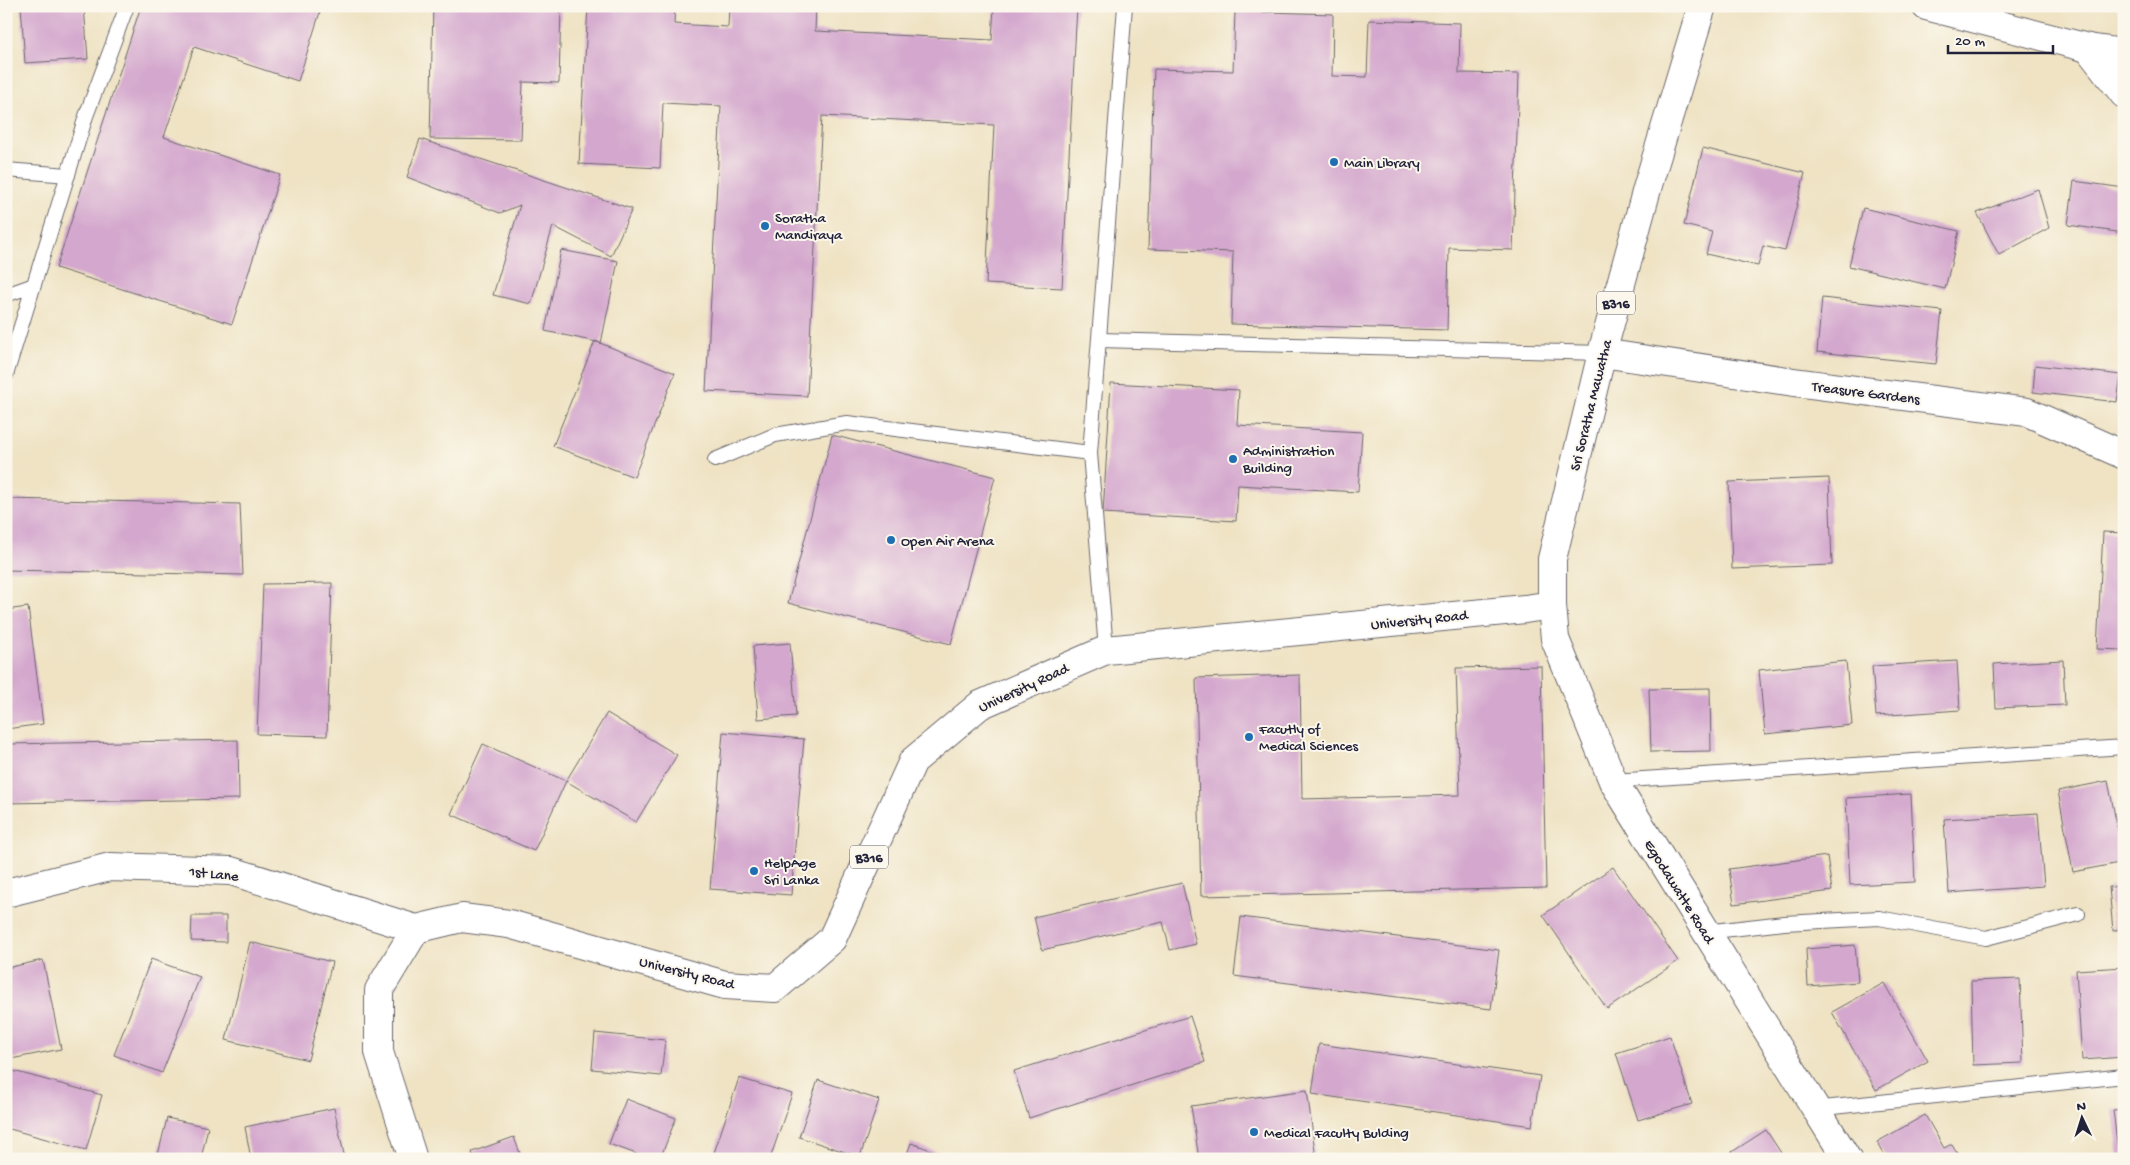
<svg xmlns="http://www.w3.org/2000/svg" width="2130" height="1165" viewBox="0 0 2130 1165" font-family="'Gochi Hand',sans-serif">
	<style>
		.building { fill: #d4a8ce }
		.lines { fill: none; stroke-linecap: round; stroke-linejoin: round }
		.lane-casing { stroke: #6a666b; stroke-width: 16 }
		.street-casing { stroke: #6a666b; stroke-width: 30 }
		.secondary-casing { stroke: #6a666b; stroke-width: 30 }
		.primary-casing { stroke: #6a666b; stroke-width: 30 }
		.lane { stroke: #fff; stroke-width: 14 }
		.street { stroke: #fff; stroke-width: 28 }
		.secondary { stroke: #fff; stroke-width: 28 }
		.primary { stroke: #fff; stroke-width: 28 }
		.poi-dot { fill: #1f6fb2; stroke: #fbf7ec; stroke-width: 2 }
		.labels { text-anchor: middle; stroke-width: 4; stroke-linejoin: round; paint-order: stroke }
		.shield { fill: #fbf7ec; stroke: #636270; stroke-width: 1 }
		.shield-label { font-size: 14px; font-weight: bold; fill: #22223b }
		.poi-label { font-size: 15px; fill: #22223b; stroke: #fbf7ec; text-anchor: start }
		.street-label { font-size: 15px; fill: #22223b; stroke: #fbf7ec }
	</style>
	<rect width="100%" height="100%" fill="#fbf7ec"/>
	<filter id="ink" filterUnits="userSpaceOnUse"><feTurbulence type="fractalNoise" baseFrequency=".02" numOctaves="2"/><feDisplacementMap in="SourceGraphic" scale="10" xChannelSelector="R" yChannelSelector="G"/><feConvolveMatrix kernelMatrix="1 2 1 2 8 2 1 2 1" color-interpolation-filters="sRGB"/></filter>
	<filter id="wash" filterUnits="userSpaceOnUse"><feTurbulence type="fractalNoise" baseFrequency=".0096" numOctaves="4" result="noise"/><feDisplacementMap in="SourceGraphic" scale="20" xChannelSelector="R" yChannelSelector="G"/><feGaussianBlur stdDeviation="1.12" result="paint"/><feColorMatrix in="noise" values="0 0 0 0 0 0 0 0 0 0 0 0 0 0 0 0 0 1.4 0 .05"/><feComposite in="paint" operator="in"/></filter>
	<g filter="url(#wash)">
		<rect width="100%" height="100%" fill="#efe3c4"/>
		<g id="blocks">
			<g class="building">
				<polygon points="21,6 84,6 88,59 25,63"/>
				<polygon points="141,6 322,6 298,81 194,47 164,137 280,175 232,324 56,268"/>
				<polygon points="433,6 561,6 559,83 523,82 521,140 430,139"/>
				<polygon points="588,6 675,6 674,24 728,27 729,6 816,6 815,31 992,40 994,6 1077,6 1062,288 986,284 994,125 822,116 807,396 706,391 721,106 663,103 660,168 579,164"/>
				<polygon points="1235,11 1333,14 1332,76 1367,77 1369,20 1460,23 1459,73 1519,74 1513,250 1449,248 1447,330 1231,324 1233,252 1148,249 1154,69 1233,71"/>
				<polygon points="420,139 632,209 611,256 553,226 531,304 493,295 520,205 500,213 407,177"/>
				<polygon points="1703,148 1805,173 1785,251 1763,246 1758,266 1706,254 1712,232 1684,225"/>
				<polygon points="2074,181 2124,188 2124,233 2068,225"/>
				<polygon points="2038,189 2049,228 1999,255 1977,213"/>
				<polygon points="1863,208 1959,231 1945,289 1849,266"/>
				<polygon points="561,250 618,261 601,343 545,331"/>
				<polygon points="1822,298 1942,311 1936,364 1817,352"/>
				<polygon points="595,341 675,373 634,477 553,446"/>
				<polygon points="2035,365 2121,375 2117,402 2033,392"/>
				<polygon points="1111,383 1239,390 1237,425 1362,432 1358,492 1238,485 1236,521 1103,513"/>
				<polygon points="832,435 995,477 951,644 788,603"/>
				<polygon points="1829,478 1832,565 1732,569 1729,482"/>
				<polygon points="6,499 240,504 243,575 6,570"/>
				<polygon points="2103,532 2124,533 2124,650 2097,649"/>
				<polygon points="332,583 327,736 257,734 263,584"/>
				<polygon points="28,607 43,724 6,729 6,610"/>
				<polygon points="790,643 796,716 758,719 753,646"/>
				<polygon points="2063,660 2065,705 1996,708 1994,664"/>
				<polygon points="1846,661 1852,725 1765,734 1759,670"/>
				<polygon points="1957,661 1960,710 1876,716 1872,666"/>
				<polygon points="1541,666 1546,888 1201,896 1196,678 1300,675 1302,799 1460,795 1456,668"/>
				<polygon points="1710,688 1711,751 1651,752 1649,689"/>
				<polygon points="607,713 677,755 636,822 566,781"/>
				<polygon points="723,732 804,739 791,895 710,889"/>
				<polygon points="238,740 239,799 6,803 6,744"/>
				<polygon points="483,744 566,781 534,851 451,814"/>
				<polygon points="2108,781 2124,862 2073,872 2058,791"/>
				<polygon points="1911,794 1915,882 1850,885 1846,798"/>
				<polygon points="2038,813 2044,886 1949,893 1944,819"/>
				<polygon points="1827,856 1832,891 1734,904 1729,869"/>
				<polygon points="1613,867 1678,961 1607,1009 1543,915"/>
				<polygon points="1182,883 1196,944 1170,950 1163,922 1042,950 1034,917"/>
				<polygon points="2124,886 2124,930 2113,931 2109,887"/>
				<polygon points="192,916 226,916 226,942 191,941"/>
				<polygon points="1241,917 1499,950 1491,1009 1234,976"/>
				<polygon points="250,942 332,962 308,1060 226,1040"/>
				<polygon points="1855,945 1858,982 1808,986 1806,949"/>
				<polygon points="151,959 200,977 162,1073 114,1055"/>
				<polygon points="43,960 61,1049 11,1059 6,1034 6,968"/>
				<polygon points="2124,967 2124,1057 2082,1060 2076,970"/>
				<polygon points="2020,979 2023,1063 1973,1065 1971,981"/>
				<polygon points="1884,983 1928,1061 1876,1090 1832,1012"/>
				<polygon points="1190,1016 1205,1062 1029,1118 1014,1071"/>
				<polygon points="595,1033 665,1040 661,1076 592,1069"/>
				<polygon points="1670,1036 1692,1104 1638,1120 1616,1053"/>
				<polygon points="1319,1044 1540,1076 1532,1126 1312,1094"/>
				<polygon points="6,1069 102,1095 86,1150 6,1128"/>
				<polygon points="739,1078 792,1094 770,1159 712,1159"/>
				<polygon points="818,1080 879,1100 860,1157 799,1137"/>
				<polygon points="1307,1090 1316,1159 1199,1159 1191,1106"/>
				<polygon points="626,1099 676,1118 660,1159 650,1159 609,1144"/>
				<polygon points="334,1108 345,1159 251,1159 245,1127"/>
				<polygon points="2124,1109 2124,1159 2119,1159 2113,1110"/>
				<polygon points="1925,1115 1944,1148 1952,1144 1961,1159 1887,1159 1877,1142"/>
				<polygon points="167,1118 208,1127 201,1159 157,1159"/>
				<polygon points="1766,1130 1785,1159 1721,1159"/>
				<polygon points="514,1137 522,1159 474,1159 472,1152"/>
				<polygon points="911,1143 954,1158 954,1159 905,1159"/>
			</g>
		</g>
	</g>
	<g filter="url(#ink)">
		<use href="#blocks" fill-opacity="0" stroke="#6a666b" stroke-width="1"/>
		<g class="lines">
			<g class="lane-casing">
				<g id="lane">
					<polyline points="6,170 68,175"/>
					<polyline points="6,295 34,285"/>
					<polyline points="1099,340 1602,353"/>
					<polyline points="6,375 86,116 127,6"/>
					<polyline points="715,460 775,435 847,423 1090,453"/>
					<polyline points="1106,650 1090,453 1125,6"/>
					<polyline points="1613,781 2124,747"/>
					<polyline points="1705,932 1784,923 1879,918 1986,938 2078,914"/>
					<polyline points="1814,1109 2124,1076"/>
				</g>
			</g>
			<g class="street-casing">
				<g id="street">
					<polyline points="1926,6 2088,48 2124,94"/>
					<polyline points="2088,48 2124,53"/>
					<polyline points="1602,353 1794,382 2027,412 2124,455"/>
					<polyline points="6,893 110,867 231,871 416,929"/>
				</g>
			</g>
			<g class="secondary-casing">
				<polyline id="secondary" points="1552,605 1555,639 1613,781 1847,1159"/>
			</g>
			<g class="primary-casing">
				<polyline id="primary" points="413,1159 379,1052 379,990 416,929 462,918 509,924 725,985 775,988 832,939 913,761 980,705 1106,650 1525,609 1552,605 1552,559 1602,353 1648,185 1702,6"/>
			</g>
			<use href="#lane" class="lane"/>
			<use href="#street" class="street"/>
			<use href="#secondary" class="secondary"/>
			<use href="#primary" class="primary"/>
		</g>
	</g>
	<g class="poi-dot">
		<circle cx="1334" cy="162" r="5"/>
		<circle cx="765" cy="226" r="5"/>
		<circle cx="1233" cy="459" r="5"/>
		<circle cx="891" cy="540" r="5"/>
		<circle cx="1249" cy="737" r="5"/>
		<circle cx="754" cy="871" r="5"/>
		<circle cx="1254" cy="1132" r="5"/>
	</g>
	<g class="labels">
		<g class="shield">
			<rect x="1597" y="291.5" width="38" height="23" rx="4"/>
			<rect x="850" y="845.5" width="38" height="23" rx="4"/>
		</g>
		<g class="shield-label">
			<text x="1616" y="308">B316</text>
			<text x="869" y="862">B316</text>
		</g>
		<g class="poi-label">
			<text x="1344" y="167">Main Library</text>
			<text x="775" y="222">Soratha<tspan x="775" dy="17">Mandiraya</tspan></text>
			<text x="1243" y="455">Administration<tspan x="1243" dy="17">Building</tspan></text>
			<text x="901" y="545">Open Air Arena</text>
			<text x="1259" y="733">Facutly of<tspan x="1259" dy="17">Medical Sciences</tspan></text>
			<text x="764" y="867">HelpAge<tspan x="764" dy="17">Sri Lanka</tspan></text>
			<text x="1264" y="1137">Medical Faculty Bulding</text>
		</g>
		<g class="street-label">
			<text transform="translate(1866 392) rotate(7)" y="5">Treasure Gardens</text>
			<text transform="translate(1590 405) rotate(-76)" y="5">Sri Soratha Mawatha</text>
			<text transform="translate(1419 619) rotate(-6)" y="5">University Road</text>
			<text transform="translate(1023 687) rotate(-25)" y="5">University Road</text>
			<text transform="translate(214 873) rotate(6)" y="5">1st Lane</text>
			<text transform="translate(1680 891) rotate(58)" y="5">Egodawatte Road</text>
			<text transform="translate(687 972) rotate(14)" y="5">University Road</text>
		</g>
	</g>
	<rect width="2130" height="1165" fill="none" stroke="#fbf7ec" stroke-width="25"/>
	<g transform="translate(2082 1118) rotate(356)" stroke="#fbf7ec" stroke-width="4" paint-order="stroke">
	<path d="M0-4L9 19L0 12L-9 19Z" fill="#22223b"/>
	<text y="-8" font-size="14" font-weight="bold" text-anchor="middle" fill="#22223b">N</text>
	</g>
	<path d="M1948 45v8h105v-8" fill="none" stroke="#22223b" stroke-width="2.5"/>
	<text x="1955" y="45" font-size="15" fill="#22223b" stroke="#fbf7ec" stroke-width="4" paint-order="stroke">20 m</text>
</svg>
